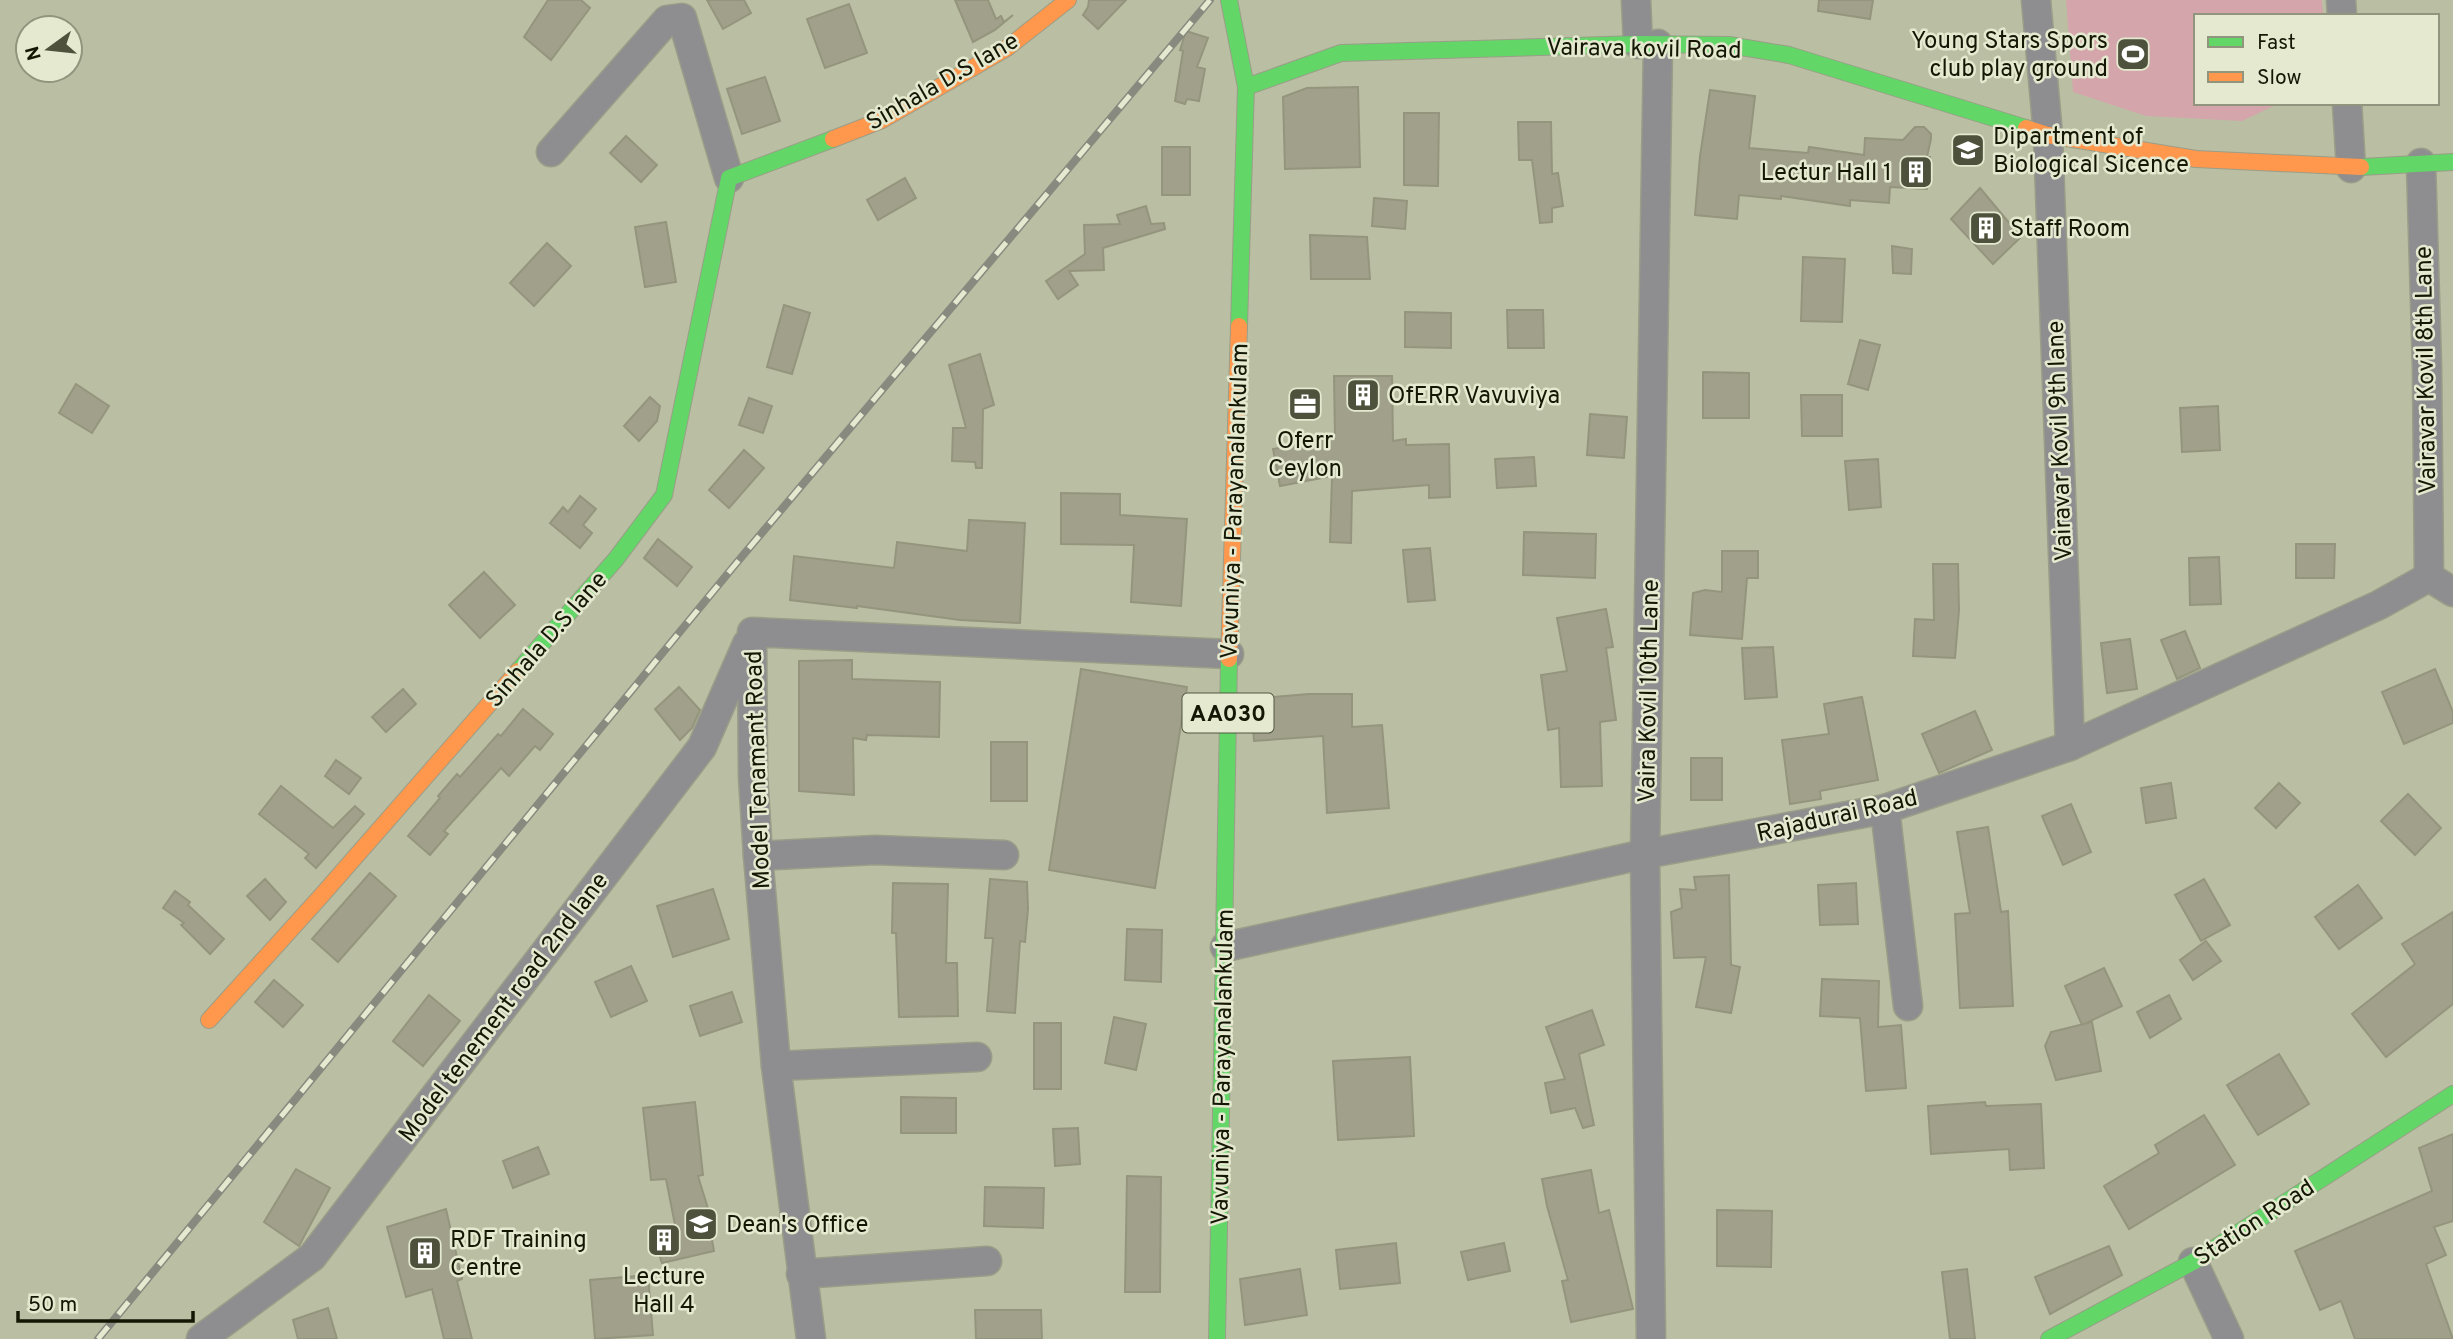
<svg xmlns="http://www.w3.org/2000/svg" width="2453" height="1339" viewBox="0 0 2453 1339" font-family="Overpass,sans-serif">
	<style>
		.park { fill: #d4a5ab }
		.building { fill: #a1a18b; stroke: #95957e; stroke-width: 2 }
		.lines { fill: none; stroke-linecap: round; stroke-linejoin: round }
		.street-casing { stroke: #9a9e89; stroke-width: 31 }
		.fast-casing { stroke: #9a9e89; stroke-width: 18 }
		.slow-casing { stroke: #9a9e89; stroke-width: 18 }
		.street { stroke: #8e8d8f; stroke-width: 28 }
		.fast { stroke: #63d668; stroke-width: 16 }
		.slow { stroke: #ff974d; stroke-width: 16 }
		.rail-casing { stroke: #888a7f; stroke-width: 8 }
		.rail { stroke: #e4e9cf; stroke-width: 5; stroke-dasharray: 16; stroke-linecap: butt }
		.labels { text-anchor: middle; stroke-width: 5; stroke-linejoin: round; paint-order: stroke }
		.shield { fill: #e4e9cf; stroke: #525641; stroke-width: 2 }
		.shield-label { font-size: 23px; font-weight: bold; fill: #141704 }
		.poi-label { font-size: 24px; fill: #141704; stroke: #e4e9cf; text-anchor: start }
		.street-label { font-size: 24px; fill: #141704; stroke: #e4e9cf }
	</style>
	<rect width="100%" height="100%" fill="#babfa3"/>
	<polygon class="park" points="2066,0 2322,0 2323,16 2196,16 2196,103 2280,103 2242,121 2146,116 2073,92"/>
	<g class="building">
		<polygon points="548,0 581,0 590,8 551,60 524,37"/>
		<polygon points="707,0 744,0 751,13 723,29"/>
		<polygon points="955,0 988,0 996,19 1001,16 1004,22 1013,15 995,30 973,42"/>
		<polygon points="1089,0 1126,0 1098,29 1083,15 1088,7"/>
		<polygon points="1819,0 1873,0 1870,19 1818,11"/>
		<polygon points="849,4 867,53 825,68 807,19"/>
		<polygon points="1186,31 1208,38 1197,67 1205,69 1199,101 1187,99 1185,104 1175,101 1183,51 1180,50"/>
		<polygon points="765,77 780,121 742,134 727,89"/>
		<polygon points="1358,87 1360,167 1285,169 1283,97 1307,88"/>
		<polygon points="1710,90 1755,96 1749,148 1808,153 1809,147 1864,155 1865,138 1903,140 1915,127 1924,127 1931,134 1931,139 1927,157 1930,157 1927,189 1890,187 1889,203 1850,200 1850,206 1781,196 1781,199 1739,195 1737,219 1695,215 1700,156"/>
		<polygon points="1404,113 1439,113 1438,186 1404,185"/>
		<polygon points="1518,122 1551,122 1552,174 1558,173 1563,206 1552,208 1552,222 1540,223 1532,160 1519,160"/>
		<polygon points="626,136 657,165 641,182 610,153"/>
		<rect x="1162" y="147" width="28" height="48"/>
		<polygon points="905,178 916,198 878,220 867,200"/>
		<polygon points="1980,188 2021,237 1993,264 1951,219"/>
		<polygon points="1374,198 1407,201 1405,229 1372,226"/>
		<polygon points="1146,206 1151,224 1164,223 1165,229 1103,248 1104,270 1069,271 1078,285 1058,299 1046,281 1085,254 1084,225 1120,224 1117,215"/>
		<polygon points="666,222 676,282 645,287 635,227"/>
		<polygon points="1310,235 1367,237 1370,279 1311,279"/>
		<polygon points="547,243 571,266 534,306 510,283"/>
		<polygon points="1892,246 1912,249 1911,274 1893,273"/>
		<polygon points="1803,257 1845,259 1842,322 1801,321"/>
		<polygon points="784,305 810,313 792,374 767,367"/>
		<polygon points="1507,310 1543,310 1544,348 1508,348"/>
		<polygon points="1405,312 1451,313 1451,348 1405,347"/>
		<polygon points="1860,340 1880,345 1868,390 1848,384"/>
		<polygon points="980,354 994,405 983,409 982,468 976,468 975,462 952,461 953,428 966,428 949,365"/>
		<polygon points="1703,372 1749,373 1749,418 1703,418"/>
		<polygon points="1334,376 1392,376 1393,441 1406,439 1406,445 1449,444 1450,497 1429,498 1429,485 1352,491 1351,543 1330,542 1332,476 1280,486 1273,449 1335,438"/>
		<polygon points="76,384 109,406 92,433 59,413"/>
		<polygon points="1801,395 1842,395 1842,436 1802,436"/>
		<polygon points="650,397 660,406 657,421 639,441 624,426"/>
		<polygon points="749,398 772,406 763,433 739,425"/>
		<polygon points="2218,406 2220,450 2182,452 2180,408"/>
		<polygon points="1590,414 1627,417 1624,458 1587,455"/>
		<polygon points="744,450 764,468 729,508 709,490"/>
		<polygon points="1534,457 1536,486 1497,488 1495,459"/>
		<polygon points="1878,459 1881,507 1849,510 1845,461"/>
		<polygon points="1061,493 1120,494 1120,515 1187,519 1181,606 1131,602 1134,545 1061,544"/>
		<polygon points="580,496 596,509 583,525 592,533 580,548 550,523 563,507 568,512"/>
		<polygon points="969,520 1025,523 1020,623 960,620 857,606 857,608 790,600 794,556 894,568 897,542 967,551"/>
		<polygon points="1524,532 1596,534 1595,578 1523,575"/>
		<polygon points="658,539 692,567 677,586 644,558"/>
		<polygon points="2296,544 2335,544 2334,578 2296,578"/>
		<polygon points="1430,548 1435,600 1408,602 1403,550"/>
		<polygon points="1722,551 1758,551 1758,578 1747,578 1742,639 1690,635 1693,593 1705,590 1722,592"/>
		<polygon points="2219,557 2221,604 2190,605 2189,558"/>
		<polygon points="1933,564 1958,564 1959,610 1955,658 1913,656 1915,619 1934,620"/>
		<polygon points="484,572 515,605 480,638 449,605"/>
		<polygon points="1606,609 1613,647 1606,648 1616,720 1600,722 1602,786 1561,787 1559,728 1548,730 1541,675 1567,671 1557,618"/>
		<polygon points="2185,631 2200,668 2177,679 2161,640"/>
		<polygon points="2130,639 2137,689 2107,693 2101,643"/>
		<polygon points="1773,647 1777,697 1745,699 1742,648"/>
		<polygon points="852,660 852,679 940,682 939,737 867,735 866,740 853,738 854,795 799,791 799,661"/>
		<polygon points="1081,669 1187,687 1155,888 1049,870"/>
		<polygon points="2435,669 2453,712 2453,723 2404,744 2382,692"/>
		<polygon points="679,687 700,710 692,728 680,740 655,709"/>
		<polygon points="403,689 416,704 386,732 372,717"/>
		<polygon points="1309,694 1352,694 1352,727 1382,725 1389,808 1327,813 1323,736 1254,741 1251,699"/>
		<polygon points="1862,697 1878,780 1820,791 1821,799 1790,804 1782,740 1829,734 1824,704"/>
		<polygon points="523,709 553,734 540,750 535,746 509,776 501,768 444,831 448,834 430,855 408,836 440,798 438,796 457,774 460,777 498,734 501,736"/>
		<polygon points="1975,711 1992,750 1939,773 1922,734"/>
		<rect x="991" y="742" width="36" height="59"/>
		<rect x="1691" y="758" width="31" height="42"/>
		<polygon points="336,760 361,778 349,794 325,776"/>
		<polygon points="2171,783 2176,818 2146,823 2141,788"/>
		<polygon points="2279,783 2300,803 2276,828 2255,808"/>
		<polygon points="281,786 333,828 355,806 364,814 316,868 305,858 309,854 259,814"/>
		<polygon points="2408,794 2441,828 2415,855 2381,821"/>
		<polygon points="2071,804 2091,852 2063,865 2042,816"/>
		<polygon points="1988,827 2001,912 2008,911 2013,1006 1960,1008 1955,914 1970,913 1957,832"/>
		<polygon points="370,873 396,896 338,962 312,939"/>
		<polygon points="1729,875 1731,965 1740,967 1731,1013 1696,1007 1706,957 1674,958 1671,912 1682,908 1680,889 1696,890 1694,877"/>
		<polygon points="265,879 286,902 270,920 247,896"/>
		<polygon points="990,879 1027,882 1028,909 1025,942 1020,941 1015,1013 987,1011 993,938 985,938"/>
		<polygon points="2204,879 2230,925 2201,941 2175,895"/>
		<polygon points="893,883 948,884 946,963 957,963 958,1016 899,1017 896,933 892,933"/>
		<polygon points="1856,883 1858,924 1820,925 1818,885"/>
		<polygon points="2358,885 2382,918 2339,949 2315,917"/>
		<polygon points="713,889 729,939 673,957 657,906"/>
		<polygon points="175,891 190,902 188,905 224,939 210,954 181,925 184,923 163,908"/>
		<polygon points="2453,912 2453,1004 2386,1057 2352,1014 2415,964 2402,944"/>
		<polygon points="1127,929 1162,930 1161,982 1125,980"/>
		<polygon points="2206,941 2221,961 2193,980 2180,960"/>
		<polygon points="631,966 647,1001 611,1017 595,982"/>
		<polygon points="2104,968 2122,1006 2082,1025 2065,986"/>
		<polygon points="1822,979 1879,981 1878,1027 1901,1025 1906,1088 1866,1091 1860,1018 1820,1016"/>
		<polygon points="274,980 303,1005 283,1027 255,1002"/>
		<polygon points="732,992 742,1022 700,1036 690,1006"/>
		<polygon points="429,995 460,1021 423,1066 393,1041"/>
		<polygon points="2169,995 2181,1019 2150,1038 2137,1012"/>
		<polygon points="1592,1010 1604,1045 1579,1054 1594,1125 1583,1128 1575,1108 1551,1113 1545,1083 1565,1079 1546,1027"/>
		<polygon points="1114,1017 1146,1024 1136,1070 1105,1063"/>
		<polygon points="2092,1022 2101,1071 2056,1080 2045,1046 2051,1032"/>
		<rect x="1034" y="1023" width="27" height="66"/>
		<polygon points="2279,1054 2309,1104 2258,1135 2227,1085"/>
		<polygon points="1410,1057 1414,1136 1338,1140 1333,1061"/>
		<polygon points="901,1097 956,1098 956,1133 901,1133"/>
		<polygon points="695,1102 703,1175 698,1176 710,1215 712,1228 710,1229 714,1251 662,1263 653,1236 676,1230 666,1179 651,1180 643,1108"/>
		<polygon points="1985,1102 1986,1106 2041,1104 2044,1168 2010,1170 2009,1149 1931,1154 1928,1106"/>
		<polygon points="2204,1115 2235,1165 2129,1229 2104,1186 2159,1153 2155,1145"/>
		<polygon points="1078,1128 1080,1164 1055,1166 1053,1129"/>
		<polygon points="2453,1134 2453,1221 2434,1227 2446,1255 2426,1264 2453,1339 2355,1339 2341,1301 2320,1310 2295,1251 2432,1191 2419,1148"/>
		<polygon points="538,1147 549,1174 513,1188 503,1161"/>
		<polygon points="296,1169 330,1188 299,1246 264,1222"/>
		<polygon points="1591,1170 1599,1213 1609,1210 1633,1309 1571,1322 1562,1281 1568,1280 1547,1206 1542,1179"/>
		<polygon points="1127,1176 1161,1177 1160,1292 1125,1292"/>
		<polygon points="985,1187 1044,1188 1043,1228 984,1226"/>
		<polygon points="446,1209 462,1279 457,1281 472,1339 444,1339 432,1289 406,1297 387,1227"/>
		<polygon points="1717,1210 1772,1211 1771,1267 1717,1266"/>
		<polygon points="1396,1243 1400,1283 1340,1289 1336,1250"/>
		<polygon points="1504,1243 1510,1271 1468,1280 1461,1252"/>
		<polygon points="2109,1246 2122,1275 2050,1314 2035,1277"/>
		<polygon points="1300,1269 1307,1315 1245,1325 1240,1279"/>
		<polygon points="1967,1269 1975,1339 1950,1339 1942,1272"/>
		<polygon points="648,1275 653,1335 595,1339 590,1280"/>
		<polygon points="328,1308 337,1339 298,1339 293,1320"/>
		<polygon points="975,1310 1041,1310 1042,1339 976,1339"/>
	</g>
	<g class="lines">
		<g class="street-casing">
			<g id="street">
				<polyline points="1636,0 1638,44"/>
				<polyline points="2036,0 2048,135 2070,746"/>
				<polyline points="2341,0 2342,16"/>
				<polyline points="2347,103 2351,168"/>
				<polyline points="551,152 667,20 682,18 729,178"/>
				<polyline points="2421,163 2427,367 2429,577"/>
				<polyline points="1885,809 1908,1006"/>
				<polyline points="758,856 875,850 1004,855"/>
				<polyline points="1225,947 1645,854 1885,809 2070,746 2379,605 2429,577 2453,592"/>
				<polyline points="776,1066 977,1057"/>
				<polyline points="2193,1262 2229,1339"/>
				<polyline points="801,1274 987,1261"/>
				<polyline points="201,1339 312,1257 702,747 747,644"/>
				<polyline points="811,1339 776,1066 758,856 753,776 752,632 1229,654"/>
				<polyline points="1651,1339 1645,854 1658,44"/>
			</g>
		</g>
		<g class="fast-casing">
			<g id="fast">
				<polyline points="1229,0 1246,87 1239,326"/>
				<polyline points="1246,87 1341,53 1638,44 1729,45 1789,55 2026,128"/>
				<polyline points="2361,167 2453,162"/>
				<polyline points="518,671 616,559 664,495 729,178 833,139"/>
				<polyline points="1217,1339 1229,659"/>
				<polyline points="2049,1339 2193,1262 2453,1094"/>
			</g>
		</g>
		<g class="slow-casing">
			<g id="slow">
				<polyline points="2026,128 2048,135 2196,159 2361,167"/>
				<polyline points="833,139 882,120 1007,48 1068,0"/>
				<polyline points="1229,659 1239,326"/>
				<polyline points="209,1020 322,895 518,671"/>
			</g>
		</g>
		<use href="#street" class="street"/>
		<use href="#fast" class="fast"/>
		<use href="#slow" class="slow"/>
		<g class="rail-casing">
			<polyline id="rail" points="98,1339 734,566 1210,0"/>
		</g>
		<use href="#rail" class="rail"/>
	</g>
	<defs>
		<g id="stadium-square" transform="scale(1.75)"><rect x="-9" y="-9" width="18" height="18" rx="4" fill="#4e523c" stroke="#e4e9cf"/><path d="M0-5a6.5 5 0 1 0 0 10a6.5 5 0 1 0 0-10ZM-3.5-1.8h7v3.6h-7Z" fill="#fff"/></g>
		<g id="university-square" transform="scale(1.75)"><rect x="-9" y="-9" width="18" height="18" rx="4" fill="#4e523c" stroke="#e4e9cf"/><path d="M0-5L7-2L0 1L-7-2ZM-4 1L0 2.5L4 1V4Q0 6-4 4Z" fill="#fff"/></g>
		<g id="building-square" transform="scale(1.75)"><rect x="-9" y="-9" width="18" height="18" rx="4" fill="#4e523c" stroke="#e4e9cf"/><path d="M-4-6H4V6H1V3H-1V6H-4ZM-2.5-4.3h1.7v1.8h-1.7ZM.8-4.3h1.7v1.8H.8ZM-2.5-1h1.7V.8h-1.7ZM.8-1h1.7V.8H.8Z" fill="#fff"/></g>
		<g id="office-square" transform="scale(1.75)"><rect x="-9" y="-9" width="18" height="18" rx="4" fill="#4e523c" stroke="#e4e9cf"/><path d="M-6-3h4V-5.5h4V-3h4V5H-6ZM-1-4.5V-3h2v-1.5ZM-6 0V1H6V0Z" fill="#fff"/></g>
	</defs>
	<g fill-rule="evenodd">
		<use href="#stadium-square" x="2133" y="54"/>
		<use href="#university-square" x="1968" y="150"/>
		<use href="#building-square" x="1916" y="172"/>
		<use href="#building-square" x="1986" y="228"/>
		<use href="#building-square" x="1363" y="395"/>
		<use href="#office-square" x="1305" y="404"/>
		<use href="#university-square" x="701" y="1224"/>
		<use href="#building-square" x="664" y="1240"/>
		<use href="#building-square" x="425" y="1253"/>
	</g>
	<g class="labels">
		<rect class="shield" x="1182.5" y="693.5" width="91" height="39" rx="5"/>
		<g class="shield-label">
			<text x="1228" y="721">AA030</text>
		</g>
		<g class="poi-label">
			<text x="2108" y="48" text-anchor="end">Young Stars Spors<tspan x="2108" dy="28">club play ground</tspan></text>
			<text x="1993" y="144">Dipartment of<tspan x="1993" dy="28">Biological Sicence</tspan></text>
			<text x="1892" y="180" text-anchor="end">Lectur Hall 1</text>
			<text x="2010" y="236">Staff Room</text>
			<text x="1388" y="403">OfERR Vavuviya</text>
			<text x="1305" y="448" text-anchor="middle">Oferr<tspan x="1305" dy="28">Ceylon</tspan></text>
			<text x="726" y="1232">Dean's Office</text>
			<text x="450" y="1247">RDF Training<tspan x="450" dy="28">Centre</tspan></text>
			<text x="664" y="1284" text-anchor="middle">Lecture<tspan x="664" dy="28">Hall 4</tspan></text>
		</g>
		<g class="street-label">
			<text transform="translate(1644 48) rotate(1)" y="8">Vairava kovil Road</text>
			<text transform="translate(942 81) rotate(-30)" y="8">Sinhala D.S lane</text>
			<text transform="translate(2425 370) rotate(-91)" y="8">Vairavar Kovil 8th Lane</text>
			<text transform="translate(2059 441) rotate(-92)" y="8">Vairavar Kovil 9th lane</text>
			<text transform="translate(1234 501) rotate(-88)" y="8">Vavuniya - Parayanalankulam</text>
			<text transform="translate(546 639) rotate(-49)" y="8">Sinhala D.S lane</text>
			<text transform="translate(1648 691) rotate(-89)" y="8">Vaira Kovil 10th Lane</text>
			<text transform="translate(757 770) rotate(-92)" y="8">Model Tenamant Road</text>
			<text transform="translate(1837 815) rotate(-13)" y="8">Rajadurai Road</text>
			<text transform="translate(503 1007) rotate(-53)" y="8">Model tenement road 2nd lane</text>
			<text transform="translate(1222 1067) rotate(-89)" y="8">Vavuniya - Parayanalankulam</text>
			<text transform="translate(2254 1222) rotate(-33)" y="8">Station Road</text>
		</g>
	</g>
	<rect x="2194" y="14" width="245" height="91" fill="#e4e9cf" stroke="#91957e" stroke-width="2"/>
	<rect x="2208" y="37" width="35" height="10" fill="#63d668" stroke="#91957e" stroke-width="2"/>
	<text x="2257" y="49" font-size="21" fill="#141704">Fast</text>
	<rect x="2208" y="72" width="35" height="10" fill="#ff974d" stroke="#91957e" stroke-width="2"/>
	<text x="2257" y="84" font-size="21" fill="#141704">Slow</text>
	<g transform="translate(49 49) rotate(255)"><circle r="33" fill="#e4e9cf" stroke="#91957e" stroke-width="2"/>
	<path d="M0-5L12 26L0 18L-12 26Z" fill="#4e523c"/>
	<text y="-10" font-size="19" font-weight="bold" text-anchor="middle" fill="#141704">N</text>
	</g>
	<path d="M18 1311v10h175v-10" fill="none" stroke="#141704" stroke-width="3.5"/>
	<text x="28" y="1311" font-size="21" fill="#141704" stroke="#e4e9cf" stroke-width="5" paint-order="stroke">50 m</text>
</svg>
